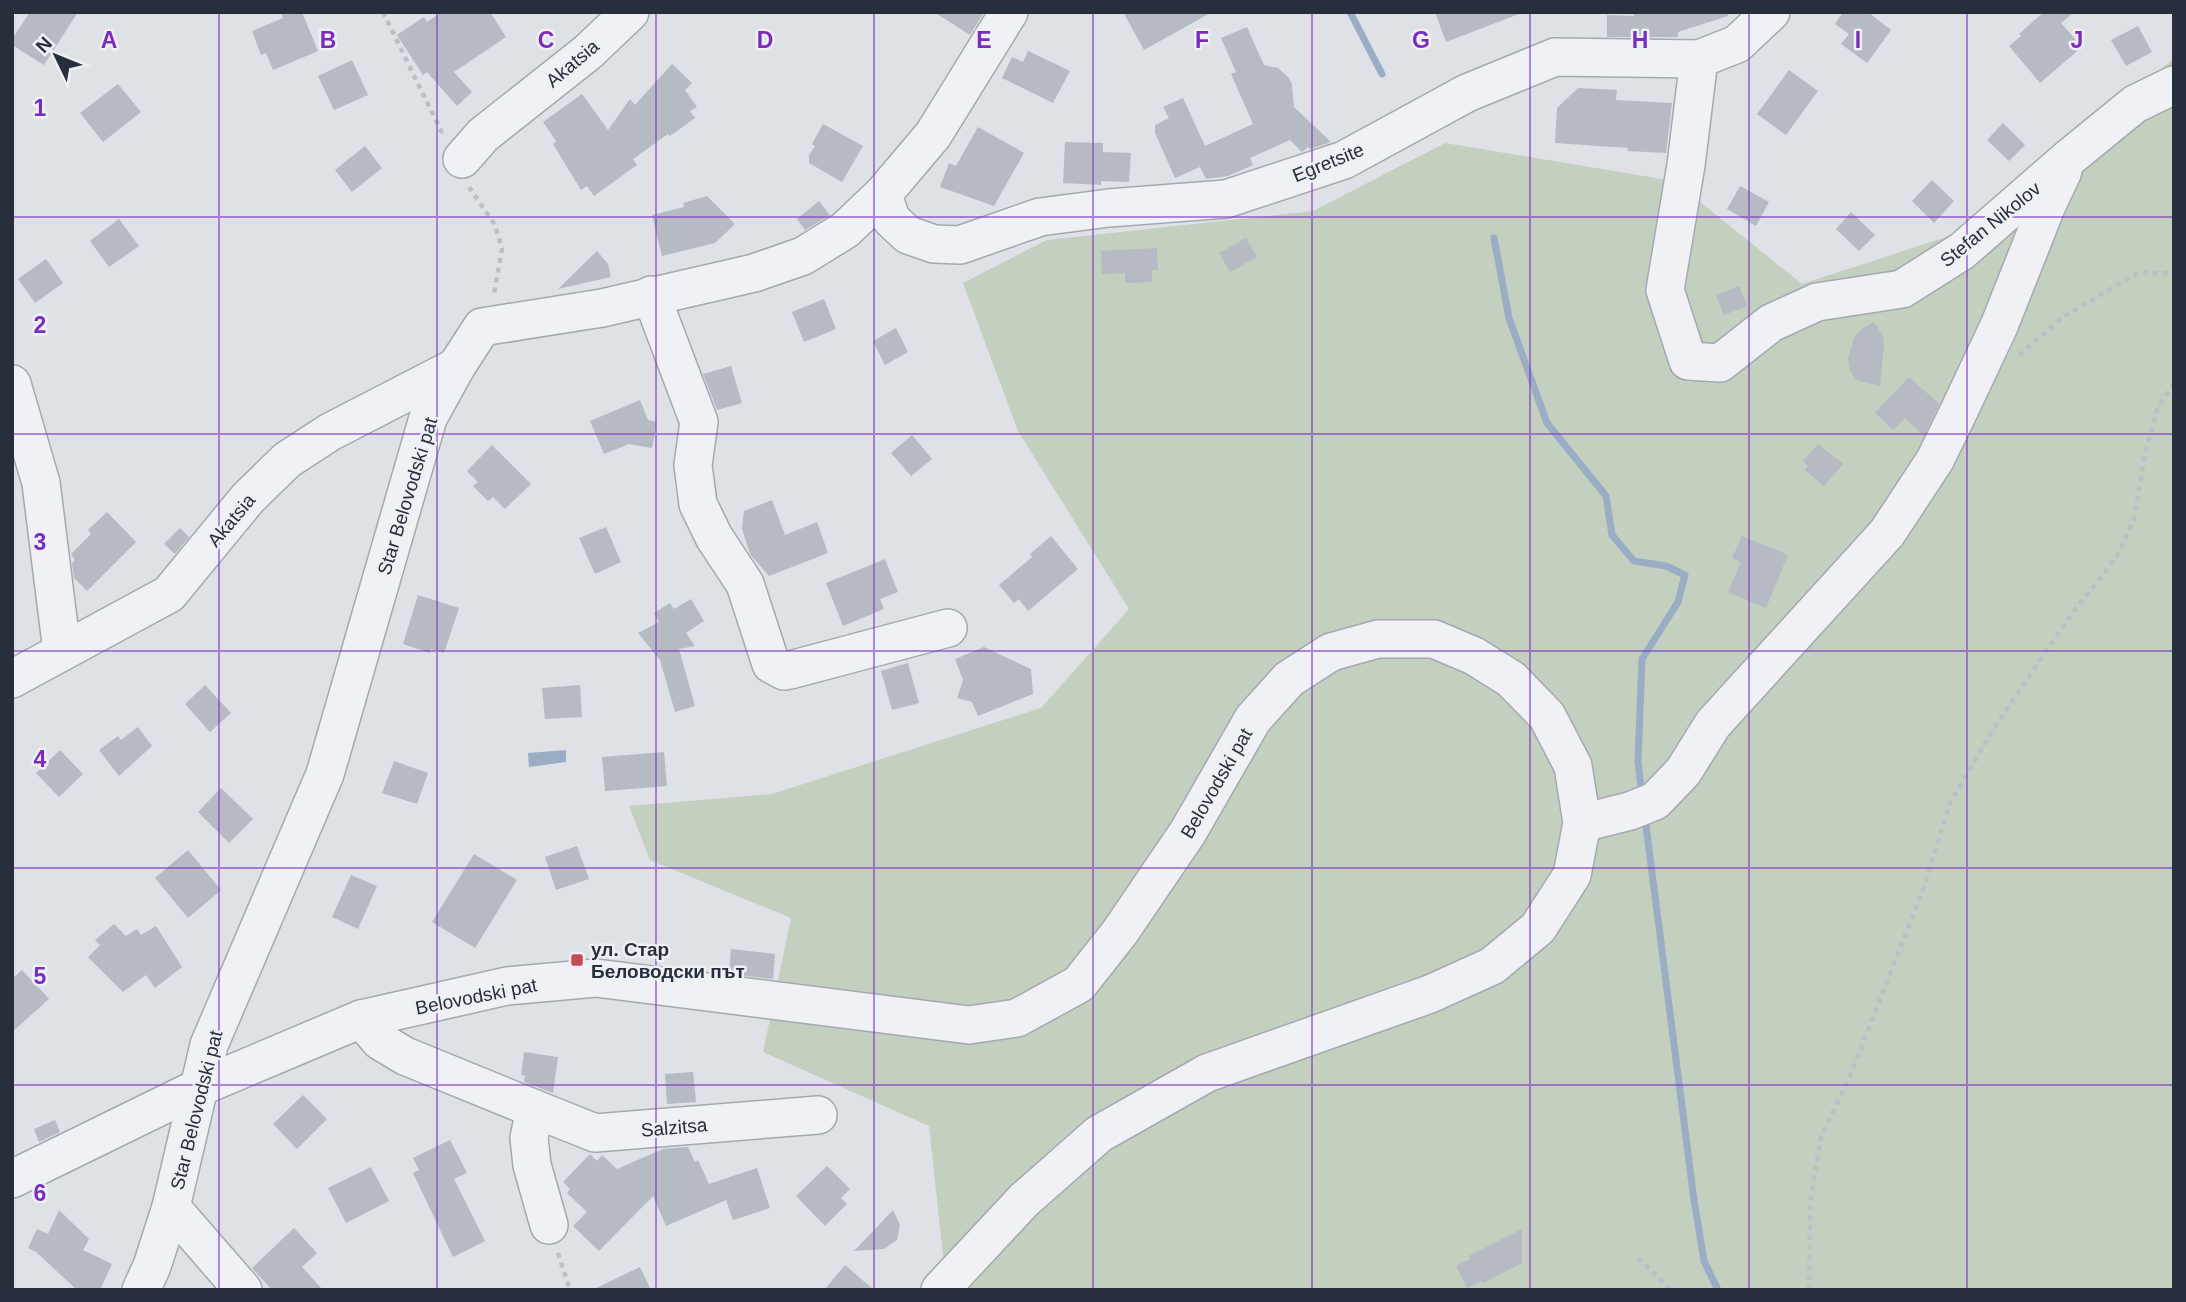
<svg xmlns="http://www.w3.org/2000/svg" width="2186" height="1302" viewBox="0 0 2186 1302" font-family="Helvetica,sans-serif">
	<style>
		.green { fill: #c3cfbf }
		.water { fill: #9badc4 }
		.lines { fill: none; stroke-linecap: round; stroke-linejoin: round }
		.stream { stroke: #9badc4; stroke-width: 7 }
		.building { fill: #b5bac3 }
		.minor-casing { stroke: #a4a8b0; stroke-width: 40 }
		.path { stroke: #bcbfc5; stroke-width: 4.5; stroke-dasharray: 5 5; stroke-linecap: butt }
		.minor { stroke: #f0f1f5; stroke-width: 37 }
		.grid { fill: none; stroke: #7b2cbf; stroke-width: 2; stroke-opacity: 0.55 }
		.poi-dot { fill: #c44a58; stroke: #edf0f4; stroke-width: 2.5 }
		.labels { text-anchor: middle; stroke-width: 5; stroke-linejoin: round; paint-order: stroke }
		.street-label { font-size: 19px; fill: #282f3c; stroke: #edf0f4 }
		.poi-label { font-size: 19px; font-weight: bold; fill: #282f3c; stroke: #edf0f4; text-anchor: start }
		.grid-label { font-size: 23px; text-anchor: middle; font-weight: bold; fill: #7b2cbf; stroke: #edf0f4; stroke-width: 5; stroke-linejoin: round; paint-order: stroke }
	</style>
	<rect width="100%" height="100%" fill="#dee1e6"/>
	<polygon class="green" points="2174,58 2174,1290 940,1290 946,1283 929,1126 763,1052 791,918 650,860 629,806 772,794 1041,708 1129,609 1018,431 963,283 1047,240 1313,211 1445,143 1674,181 1802,284 1983,225"/>
	<polygon class="water" points="566,750 566,762 529,767 528,753"/>
	<g class="lines">
		<g class="stream">
			<polyline points="1350,12 1382,74"/>
			<polyline points="1494,238 1509,318 1547,423 1606,496 1612,535 1634,561 1666,566 1685,575 1678,602 1642,659 1638,761 1642,796"/>
			<polyline points="1645,818 1694,1200 1704,1261 1718,1290"/>
		</g>
	</g>
	<g class="building">
		<polygon points="30,12 78,12 44,65 12,45 12,39"/>
		<polygon points="281,12 302,12 318,51 273,70 266,53 261,55 252,31 283,18"/>
		<polygon points="442,12 490,12 506,37 454,72 472,92 457,106 427,72 423,75 397,35 424,17 427,22"/>
		<polygon points="934,12 984,12 970,35"/>
		<polygon points="1123,12 1212,12 1144,50"/>
		<polygon points="1435,12 1519,12 1519,14 1446,42"/>
		<polygon points="1634,12 1727,12 1728,16 1678,32 1678,37 1607,37 1607,15 1634,16"/>
		<polygon points="1843,12 1868,12 1891,30 1867,63 1841,44 1849,34 1835,24"/>
		<polygon points="2044,12 2074,12 2061,23 2082,47 2040,83 2009,46 2021,36 2019,34"/>
		<polygon points="2138,26 2152,52 2126,66 2111,40"/>
		<polygon points="1247,27 1264,65 1278,68 1289,78 1292,84 1294,107 1331,142 1310,149 1308,147 1302,152 1290,140 1250,158 1253,165 1228,176 1206,179 1200,167 1175,178 1155,133 1155,125 1169,118 1163,107 1183,98 1205,146 1253,124 1231,74 1236,72 1221,38"/>
		<polygon points="1028,51 1070,71 1053,103 1002,78 1012,57 1023,62"/>
		<polygon points="352,60 368,95 334,110 318,76"/>
		<polygon points="672,64 692,83 685,90 697,107 690,111 695,118 670,136 668,134 633,159 637,165 594,196 587,186 581,190 553,144 556,141 543,122 582,94 608,130 630,99 635,105"/>
		<polygon points="1789,70 1818,91 1786,135 1757,114"/>
		<polygon points="118,84 141,112 103,142 80,113"/>
		<polygon points="1578,88 1617,90 1616,100 1672,103 1666,153 1627,151 1628,148 1555,143 1557,108"/>
		<polygon points="2003,123 2025,145 2009,161 1987,140"/>
		<polygon points="823,124 863,146 842,182 809,163 809,155 815,146 812,144"/>
		<polygon points="978,127 1024,153 994,206 940,187 949,163 956,166"/>
		<polygon points="1065,142 1103,143 1103,152 1131,153 1129,182 1101,181 1101,185 1063,183"/>
		<polygon points="365,146 382,168 352,192 335,170"/>
		<polygon points="1932,180 1954,201 1934,223 1912,201"/>
		<polygon points="1740,186 1769,202 1756,226 1727,209"/>
		<polygon points="707,196 735,224 715,243 662,256 652,215 684,207 683,203"/>
		<polygon points="819,201 830,215 805,230 797,219"/>
		<polygon points="1851,212 1875,235 1859,251 1836,229"/>
		<polygon points="119,219 139,246 109,267 90,241"/>
		<polygon points="1246,238 1257,257 1230,272 1219,253"/>
		<polygon points="1157,248 1158,270 1152,270 1152,282 1125,283 1125,273 1102,274 1101,251"/>
		<polygon points="597,251 608,264 611,277 558,289"/>
		<polygon points="46,259 63,283 35,303 18,279"/>
		<polygon points="1739,286 1747,306 1724,315 1716,295"/>
		<polygon points="824,299 836,329 804,342 792,312"/>
		<polygon points="1874,322 1882,334 1884,345 1880,386 1856,380 1850,370 1848,359 1854,338 1862,329"/>
		<polygon points="896,328 908,352 885,365 873,341"/>
		<polygon points="731,366 742,403 717,410 703,374"/>
		<polygon points="1909,377 1939,404 1924,436 1905,418 1893,430 1875,413"/>
		<polygon points="640,400 648,420 657,422 652,448 629,444 604,454 590,421"/>
		<polygon points="912,435 932,459 911,476 891,453"/>
		<polygon points="1818,444 1843,464 1824,486 1805,470 1808,466 1803,461"/>
		<polygon points="492,445 531,484 505,509 493,497 488,501 473,486 478,482 467,471"/>
		<polygon points="772,500 785,535 817,522 828,553 769,576 750,554 742,529 744,511"/>
		<polygon points="107,512 136,542 87,591 74,578 72,563 75,560 71,554 91,534 88,530"/>
		<polygon points="606,527 621,562 595,574 579,538"/>
		<polygon points="180,528 189,537 175,554 164,544"/>
		<polygon points="1051,536 1078,569 1028,611 1019,599 1014,603 999,585 1032,557 1030,554"/>
		<polygon points="1742,536 1788,555 1766,608 1728,592 1741,562 1732,558"/>
		<polygon points="885,559 898,592 880,599 884,609 843,626 826,583"/>
		<polygon points="418,595 459,608 444,653 431,649 430,653 403,644"/>
		<polygon points="691,599 704,621 686,633 695,646 679,649 695,706 675,712 660,660 638,633 659,622 654,613 670,603 674,609"/>
		<polygon points="984,647 1031,669 1033,694 978,716 972,702 957,698 963,680 955,659"/>
		<polygon points="908,663 919,703 892,710 881,671"/>
		<polygon points="205,685 231,713 210,732 185,704"/>
		<polygon points="580,685 582,717 545,719 542,688"/>
		<polygon points="138,727 152,746 119,776 99,750 118,736 121,740"/>
		<polygon points="60,750 83,774 59,797 36,773"/>
		<polygon points="664,752 667,786 605,791 602,757"/>
		<polygon points="394,761 428,773 417,804 382,793"/>
		<polygon points="221,788 253,819 229,843 198,812"/>
		<polygon points="577,846 589,879 556,890 545,857"/>
		<polygon points="188,850 221,890 188,918 155,878"/>
		<polygon points="474,854 517,880 475,948 432,922"/>
		<polygon points="351,875 377,886 358,929 332,917"/>
		<polygon points="114,924 126,936 137,929 141,935 156,926 182,967 155,988 146,975 123,992 88,957 100,945 95,940"/>
		<polygon points="731,949 775,954 773,979 729,974"/>
		<polygon points="22,970 49,999 12,1032 12,979"/>
		<polygon points="524,1052 558,1057 553,1093 524,1082 525,1076 521,1075"/>
		<polygon points="693,1072 696,1102 667,1104 665,1074"/>
		<polygon points="303,1095 327,1119 297,1149 273,1124"/>
		<polygon points="55,1120 60,1132 39,1142 34,1129"/>
		<polygon points="450,1140 467,1173 454,1179 485,1241 453,1257 413,1173 419,1170 413,1158"/>
		<polygon points="688,1147 695,1162 698,1160 709,1184 757,1168 770,1208 733,1220 726,1200 666,1226 653,1196 599,1251 573,1226 587,1212 567,1193 570,1189 563,1182 590,1154 597,1161 602,1155 617,1169 663,1149"/>
		<polygon points="827,1166 850,1189 841,1198 847,1204 825,1226 796,1196"/>
		<polygon points="371,1167 389,1201 346,1223 328,1188"/>
		<polygon points="59,1210 89,1239 83,1250 112,1264 100,1290 77,1290 36,1252 28,1248 37,1229 48,1234"/>
		<polygon points="893,1210 900,1225 897,1240 884,1249 854,1251"/>
		<polygon points="294,1228 317,1253 302,1267 323,1290 272,1290 252,1268"/>
		<polygon points="1522,1229 1522,1263 1483,1283 1481,1281 1467,1288 1456,1266 1470,1259 1469,1256"/>
		<polygon points="845,1265 874,1290 824,1290"/>
		<polygon points="640,1267 651,1290 592,1290"/>
	</g>
	<g class="lines">
		<g class="minor-casing">
			<g id="minor">
				<polyline points="1699,59 1686,165 1665,290 1688,361 1720,363 1771,323 1817,302 1902,289 1962,251 2070,157 2135,104 2174,85"/>
				<polyline points="462,159 483,135 588,52 630,12"/>
				<polyline points="883,194 891,219 908,235 934,244 960,245 1040,217 1109,208 1226,199 1344,160 1467,93 1555,57 1699,59 1737,44 1771,12"/>
				<polyline points="651,295 699,422 693,465 698,504 714,537 745,584 771,664 784,671 790,670 948,628"/>
				<polyline points="12,384 41,483 62,651"/>
				<polyline points="12,679 169,594 248,498 287,460 330,432 456,367"/>
				<polyline points="1582,823 1630,811 1655,801 1683,772 1713,724 1887,533 1935,460 1958,413 1999,326 2047,205 2063,171"/>
				<polyline points="361,1019 380,1041 405,1056 535,1109 529,1138 532,1165 549,1225"/>
				<polyline points="535,1109 595,1133 818,1115"/>
				<polyline points="12,1179 200,1087 361,1019 507,986 596,978 969,1025 1017,1018 1079,984 1120,932 1188,832 1253,719 1289,679 1331,652 1378,639 1434,639 1474,656 1511,679 1547,716 1573,766 1582,823 1572,875 1538,928 1492,966 1430,994 1207,1073 1099,1134 1024,1200 940,1290"/>
				<polyline points="171,1207 243,1290"/>
				<polyline points="141,1290 152,1266 171,1207 209,1045 325,774 428,418 456,367 482,327 602,308 754,273 803,256 845,230 883,194 933,135 1009,12"/>
			</g>
		</g>
		<g class="path">
			<polyline points="383,12 444,137"/>
			<polyline points="469,187 495,225 502,249 494,294"/>
			<polyline points="2019,355 2063,317 2138,273 2174,273"/>
			<polyline points="558,1253 570,1290"/>
			<polyline points="1638,1258 1671,1290"/>
			<polyline points="1809,1290 1810,1204 1821,1137 1851,1074 1924,887 1950,803 1994,728 2068,619 2117,556 2134,519 2145,453 2158,407 2174,383"/>
		</g>
		<use href="#minor" class="minor"/>
	</g>
	<path class="grid" d="M219,12v1278M437,12v1278M656,12v1278M874,12v1278M1093,12v1278M1312,12v1278M1530,12v1278M1749,12v1278M1967,12v1278M12,217h2162M12,434h2162M12,651h2162M12,868h2162M12,1085h2162"/>
	<rect class="poi-dot" x="570" y="953" width="14" height="14" rx="3.5"/>
	<g class="labels">
		<g class="street-label">
			<text transform="translate(572 63) rotate(-40)" y="7">Akatsia</text>
			<text transform="translate(1328 162) rotate(-22)" y="7">Egretsite</text>
			<text transform="translate(1990 224) rotate(-39)" y="7">Stefan Nikolov</text>
			<text transform="translate(407 496) rotate(-73)" y="7">Star Belovodski pat</text>
			<text transform="translate(231 520) rotate(-50)" y="7">Akatsia</text>
			<text transform="translate(1216 783) rotate(-60)" y="7">Belovodski pat</text>
			<text transform="translate(476 996) rotate(-11)" y="7">Belovodski pat</text>
			<text transform="translate(196 1110) rotate(-76)" y="7">Star Belovodski pat</text>
			<text transform="translate(674 1127) rotate(-5)" y="7">Salzitsa</text>
		</g>
		<g class="poi-label">
			<text x="591" y="956">ул. Стар<tspan x="591" dy="22">Беловодски път</tspan></text>
		</g>
	</g>
	<g class="grid-label">
		<text x="109" y="48">A</text>
		<text x="328" y="48">B</text>
		<text x="546" y="48">C</text>
		<text x="765" y="48">D</text>
		<text x="984" y="48">E</text>
		<text x="1202" y="48">F</text>
		<text x="1421" y="48">G</text>
		<text x="1640" y="48">H</text>
		<text x="1858" y="48">I</text>
		<text x="2077" y="48">J</text>
		<text x="40" y="116">1</text>
		<text x="40" y="333">2</text>
		<text x="40" y="550">3</text>
		<text x="40" y="767">4</text>
		<text x="40" y="984">5</text>
		<text x="40" y="1201">6</text>
	</g>
	<rect width="2186" height="1302" fill="none" stroke="#282f3c" stroke-width="28"/>
	<g transform="translate(56 56) rotate(313)" stroke="#edf0f4" stroke-width="5" paint-order="stroke">
	<path d="M0-5L12 26L0 18L-12 26Z" fill="#282f3c"/>
	<text y="-10" font-size="19" font-weight="bold" text-anchor="middle" fill="#282f3c">N</text>
	</g>
</svg>
